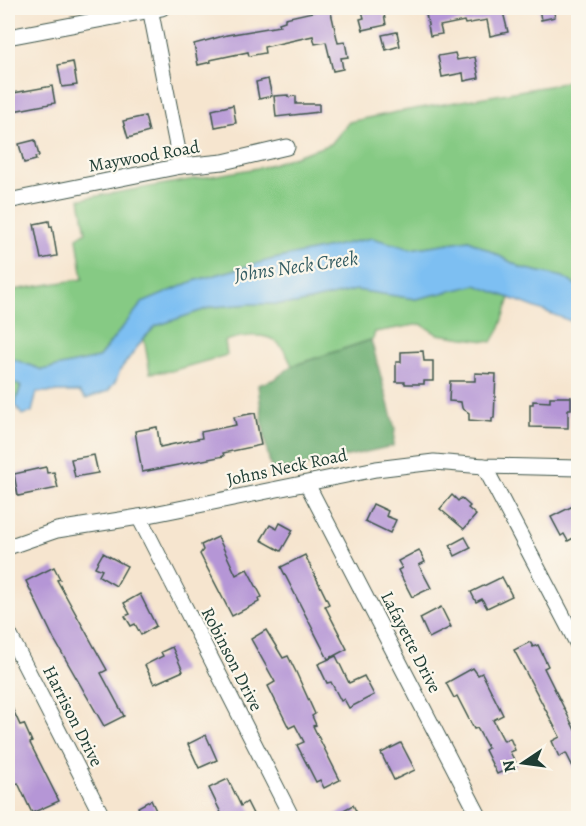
<svg xmlns="http://www.w3.org/2000/svg" width="586" height="826" viewBox="0 0 586 826" font-family="Alegreya,serif">
	<style>
		.green { fill: #86ca84; stroke: #52845c; stroke-width: 1.5 }
		.forest { fill: #6cae72; stroke: #467653; stroke-width: 1.5 }
		.water { fill: #7dbff2; stroke: #4e7e93; stroke-width: 1.5 }
		.building { fill: #b596d6 }
		.lines { fill: none; stroke-linecap: round; stroke-linejoin: round }
		.minor-casing { stroke: #3f564b; stroke-width: 17 }
		.minor { stroke: #fff; stroke-width: 15 }
		.labels { text-anchor: middle; stroke-width: 4.5; stroke-linejoin: round; paint-order: stroke }
		.street-label { font-size: 18px; fill: #1f3d34; stroke: #fbf7ec }
		.water-label { font-size: 20px; font-style: italic; fill: #365e64; stroke: #fbf7ec }
	</style>
	<rect width="100%" height="100%" fill="#fbf7ec"/>
	<filter id="ink" filterUnits="userSpaceOnUse"><feTurbulence type="fractalNoise" baseFrequency=".0167" numOctaves="2"/><feDisplacementMap in="SourceGraphic" scale="12" xChannelSelector="R" yChannelSelector="G"/><feConvolveMatrix kernelMatrix="1 2 1 2 8 2 1 2 1" color-interpolation-filters="sRGB"/></filter>
	<filter id="wash" filterUnits="userSpaceOnUse"><feTurbulence type="fractalNoise" baseFrequency=".008" numOctaves="4" result="noise"/><feDisplacementMap in="SourceGraphic" scale="24" xChannelSelector="R" yChannelSelector="G"/><feGaussianBlur stdDeviation="1.35" result="paint"/><feColorMatrix in="noise" values="0 0 0 0 0 0 0 0 0 0 0 0 0 0 0 0 0 1.4 0 .05"/><feComposite in="paint" operator="in"/></filter>
	<g filter="url(#wash)">
		<rect width="100%" height="100%" fill="#f6e5cf"/>
		<g class="green">
			<polygon points="578,78 578,287 563,277 522,268 469,240 411,249 372,238 270,260 194,281 142,303 98,358 42,370 8,357 8,291 83,279 77,238 86,232 80,199 263,167 331,144 349,122 397,112 554,85"/>
			<path d="M476,285l34,13 -10,30 -8,14 -55,-8 -16,-10 -46,8 -2,7 -81,27c-3,-7 -7,-16 -12,-21 -13,-14 -39,-9 -55,-4l2,14 -56,16 -21,2 -6,-35 12,-12 56,-19 39,-3h45l60,-14 60,9z"/>
			<polygon points="8,380 21,385 14,406 8,408"/>
		</g>
		<polygon class="forest" points="371,340 395,429 393,446 272,473 265,441 258,385 275,379 292,366"/>
		<polygon class="water" points="372,238 411,249 469,240 522,268 563,277 578,287 578,324 476,285 416,299 356,290 296,304 251,304 212,307 156,326 144,338 120,370 116,381 108,391 86,399 79,392 37,392 32,412 22,415 15,405 21,386 8,380 8,357 42,370 98,358 142,303 194,281 270,260"/>
		<g id="blocks">
			<g class="building">
				<polygon points="317,8 330,8 338,43 345,42 348,57 341,58 343,69 333,71 326,42 315,44 313,36 264,47 265,53 249,56 248,52 210,60 211,62 198,65 194,44 227,35 280,26 279,23 285,21 285,18 317,11"/>
				<polygon points="366,8 383,8 386,25 363,30 360,19 364,18 362,11 367,10"/>
				<polygon points="425,8 502,8 508,32 490,36 487,20 465,24 464,21 440,26 442,34 430,36"/>
				<polygon points="539,8 553,8 555,17 541,20"/>
				<polygon points="397,32 400,46 386,50 382,35"/>
				<polygon points="455,53 457,60 475,57 479,78 464,81 463,73 442,77 438,56"/>
				<polygon points="73,62 77,85 62,87 58,65"/>
				<polygon points="268,79 272,96 259,99 256,82"/>
				<polygon points="52,86 55,103 8,112 8,94"/>
				<polygon points="288,95 288,97 296,96 296,104 319,104 319,112 276,117 274,96"/>
				<polygon points="233,105 236,123 215,127 212,110"/>
				<polygon points="145,116 149,132 128,138 123,121"/>
				<polygon points="35,140 39,156 35,157 36,160 24,163 19,144"/>
				<polygon points="49,221 50,227 52,226 57,256 41,259 34,224"/>
				<polygon points="423,351 424,361 433,361 433,381 424,381 424,384 405,384 405,382 396,382 396,362 401,362 401,352"/>
				<polygon points="475,373 496,374 494,418 492,418 492,422 469,420 469,413 462,408 461,402 449,401 450,381 475,381"/>
				<polygon points="550,397 571,397 571,409 568,409 568,428 530,427 530,404 533,404 533,401 550,402"/>
				<polygon points="255,413 261,445 223,453 224,456 142,472 135,431 157,427 160,447 202,438 201,432 236,425 234,417"/>
				<polygon points="94,455 98,473 75,477 71,459"/>
				<polygon points="46,467 47,473 54,472 58,488 18,496 14,474"/>
				<polygon points="452,495 458,501 461,498 470,506 468,508 476,515 464,529 440,509"/>
				<polygon points="579,503 579,535 568,541 564,534 561,536 551,517"/>
				<polygon points="373,504 388,511 386,516 396,520 390,533 365,521"/>
				<polygon points="280,523 293,530 281,551 261,540 270,525 277,529"/>
				<polygon points="218,537 236,575 247,569 262,597 258,599 259,602 232,616 200,554 203,550 201,545"/>
				<polygon points="465,537 471,548 455,556 450,545"/>
				<polygon points="419,550 425,562 419,565 431,588 412,597 398,570 402,568 398,561"/>
				<polygon points="103,553 127,566 116,586 99,576 102,570 95,567"/>
				<polygon points="305,555 329,604 325,606 347,649 328,659 281,567"/>
				<polygon points="54,567 60,579 57,580 107,670 101,673 124,716 104,726 54,639 26,581"/>
				<polygon points="502,577 512,596 487,608 482,599 476,602 471,592"/>
				<polygon points="140,594 156,626 141,635 135,624 131,626 125,616 130,614 124,603"/>
				<polygon points="441,607 451,627 429,638 420,618"/>
				<polygon points="266,630 283,658 288,656 296,672 315,714 312,716 316,725 313,726 340,780 324,788 320,780 316,782 297,745 304,742 295,725 289,728 268,686 275,682 251,639"/>
				<polygon points="530,642 533,647 538,645 548,666 544,668 575,730 579,728 579,779 566,753 559,757 552,741 560,737 514,650"/>
				<polygon points="172,647 183,671 154,684 145,665 163,656 161,652"/>
				<polygon points="336,656 349,683 364,676 374,695 349,708 344,699 341,701 331,682 327,683 318,664"/>
				<polygon points="473,668 478,675 482,673 503,715 493,720 504,741 510,738 515,750 510,752 517,765 497,774 485,750 488,748 477,728 474,729 457,696 454,698 446,683"/>
				<polygon points="8,699 20,725 24,724 32,742 30,743 59,801 32,813 18,783 14,785 8,772"/>
				<polygon points="206,735 217,760 199,768 188,744"/>
				<polygon points="401,743 415,770 394,780 381,753"/>
				<polygon points="228,779 241,806 247,802 253,814 251,815 253,819 224,819 209,788"/>
				<polygon points="151,800 160,819 144,819 138,807"/>
				<polygon points="353,805 360,819 327,819"/>
			</g>
		</g>
	</g>
	<g filter="url(#ink)">
		<use href="#blocks" fill-opacity="0" stroke="#3f564b" stroke-width="1.5"/>
		<g class="lines">
			<g class="minor-casing">
				<g id="minor">
					<polyline points="150,8 181,166"/>
					<polyline points="8,37 162,8"/>
					<polyline points="8,201 181,166 223,162 287,147"/>
					<polyline points="484,466 578,645"/>
					<polyline points="307,484 480,818"/>
					<polyline points="139,517 292,818"/>
					<polyline points="8,547 57,530 139,517 376,469 434,462 484,466 578,468"/>
					<polyline points="8,632 103,818"/>
				</g>
			</g>
			<use href="#minor" class="minor"/>
		</g>
	</g>
	<g class="labels">
		<g class="street-label">
			<text transform="translate(144 156) rotate(-10)" y="6">Maywood Road</text>
			<text transform="translate(287 467) rotate(-12)" y="6">Johns Neck Road</text>
			<text transform="translate(411 642) rotate(63)" y="6">Lafayette Drive</text>
			<text transform="translate(232 659) rotate(63)" y="6">Robinson Drive</text>
			<text transform="translate(73 716) rotate(63)" y="6">Harrison Drive</text>
		</g>
		<g class="water-label">
			<text transform="translate(296 266) rotate(-8)" y="7">Johns Neck Creek</text>
		</g>
	</g>
	<rect width="586" height="826" fill="none" stroke="#fbf7ec" stroke-width="30"/>
	<g transform="translate(523 763) rotate(257)" stroke="#fbf7ec" stroke-width="4.5" paint-order="stroke">
	<path d="M0-4.5L10 22L0 15L-10 22Z" fill="#1f3d34"/>
	<text y="-9" font-size="16" font-weight="bold" text-anchor="middle" fill="#1f3d34">N</text>
	</g>
</svg>
